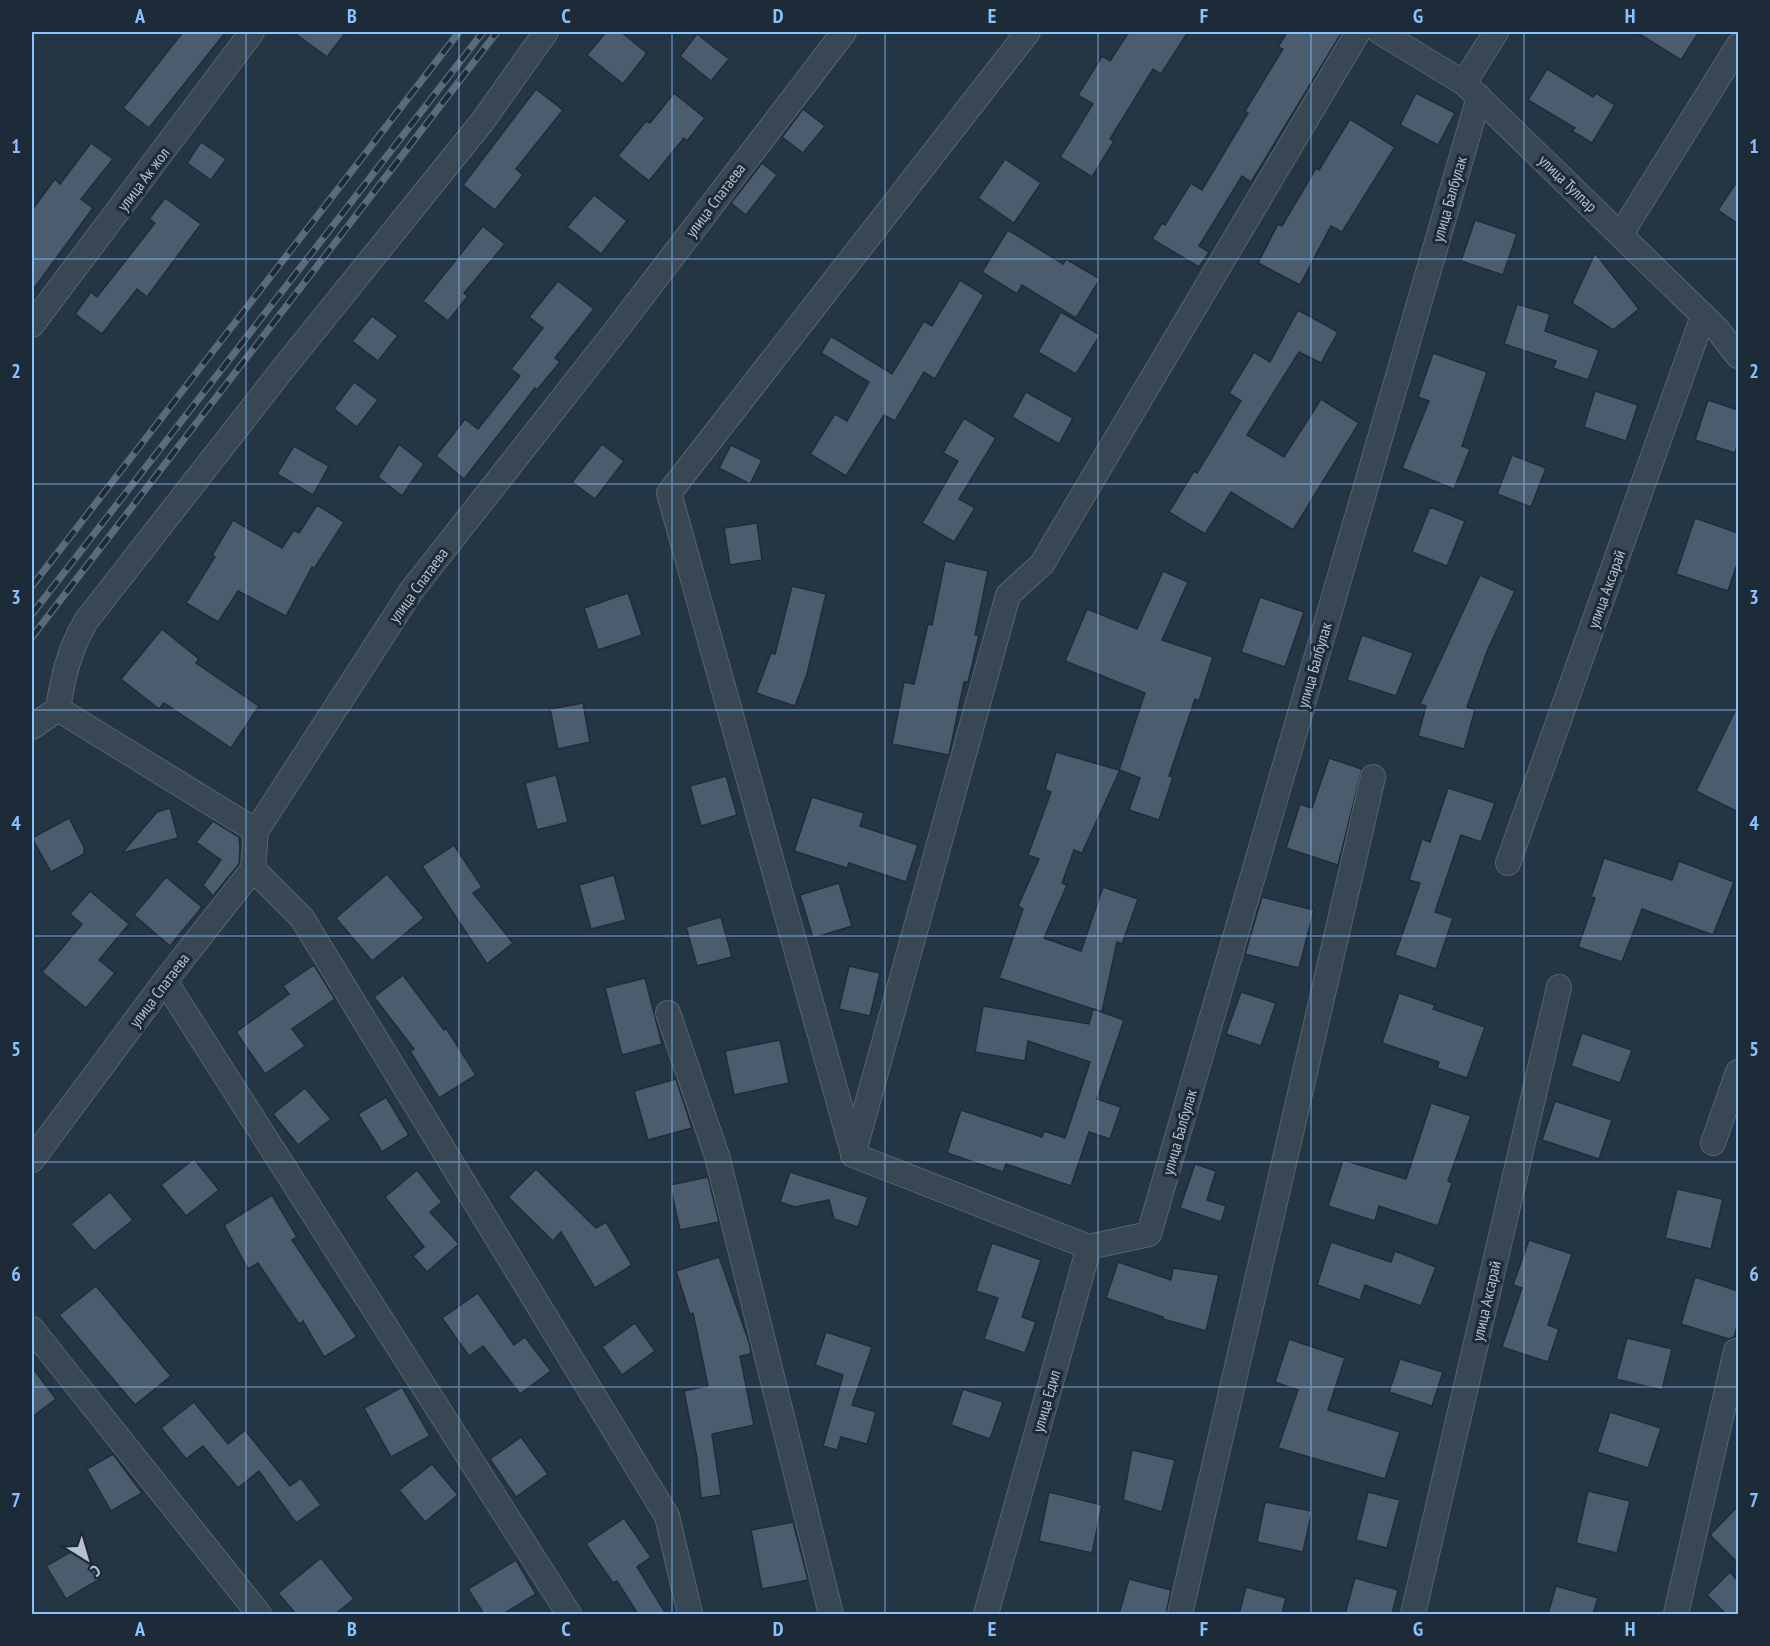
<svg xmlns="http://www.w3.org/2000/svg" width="1770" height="1646" viewBox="0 0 1770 1646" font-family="'PT Sans Narrow',sans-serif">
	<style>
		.building { fill: #4a5c6d; stroke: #1f2d3a; stroke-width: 1.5 }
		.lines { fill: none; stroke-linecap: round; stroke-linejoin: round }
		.street-casing { stroke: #576470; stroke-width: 26 }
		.street { stroke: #394653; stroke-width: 24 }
		.rail-casing { stroke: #5a6b7a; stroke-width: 7 }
		.rail { stroke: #1d2b38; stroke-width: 4.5; stroke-dasharray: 14; stroke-linecap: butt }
		.grid { fill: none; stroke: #89c3ff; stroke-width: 1.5; stroke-opacity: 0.55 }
		.labels { text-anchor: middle; stroke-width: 6; stroke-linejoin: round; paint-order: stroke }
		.street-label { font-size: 16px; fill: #b6c1cd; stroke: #1d2b38 }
		.neatline { fill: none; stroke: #89c3ff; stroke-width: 2 }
		.grid-label { font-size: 20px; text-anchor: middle; font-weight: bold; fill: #89c3ff }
	</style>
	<rect width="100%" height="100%" fill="#243544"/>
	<g class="building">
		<polygon points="183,32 226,32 149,128 123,108"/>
		<polygon points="293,32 346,32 327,57"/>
		<polygon points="606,32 621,32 647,53 623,84 587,55"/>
		<polygon points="1129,32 1188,32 1161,74 1153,69 1110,139 1114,141 1092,177 1060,157 1093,104 1078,95 1102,56 1110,61"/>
		<polygon points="1287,32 1342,32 1251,182 1242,176 1199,246 1209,252 1199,267 1152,239 1162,223 1165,225 1191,183 1202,190 1248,113 1245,111 1283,49 1278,47"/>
		<polygon points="1636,32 1699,32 1681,60"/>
		<polygon points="697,34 729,59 711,81 680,56"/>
		<polygon points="1547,69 1593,97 1596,93 1615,105 1592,143 1572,131 1575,128 1528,100"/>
		<polygon points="536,89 563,110 516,169 523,175 495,210 463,185"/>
		<polygon points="674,93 705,118 687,141 684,138 649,181 618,156 646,121 650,123"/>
		<polygon points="1416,93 1455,113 1438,145 1400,125"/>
		<polygon points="803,109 825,126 803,153 782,137"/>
		<polygon points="1350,119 1395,147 1342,232 1331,226 1300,285 1258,263 1278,224 1282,226 1316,168 1319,170"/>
		<polygon points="201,142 226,159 211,180 187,163"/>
		<polygon points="91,143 113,159 81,199 93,208 32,291 32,210 55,179 60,184"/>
		<polygon points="1005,159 1041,183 1014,223 978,198"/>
		<polygon points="762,163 777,175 746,215 731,203"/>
		<polygon points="1738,180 1738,224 1718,210"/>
		<polygon points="594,195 627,221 601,254 567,227"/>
		<polygon points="165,198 201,224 147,297 137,289 102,334 75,314 91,292 97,297 155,223 149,219"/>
		<polygon points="1475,220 1517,234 1503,275 1461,261"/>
		<polygon points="483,226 505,244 464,293 468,296 448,321 423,301"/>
		<polygon points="1008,230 1063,264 1066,259 1100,279 1076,318 1022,285 1017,294 982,272"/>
		<polygon points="1595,253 1639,309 1613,330 1572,303"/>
		<polygon points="960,280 984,295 935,379 924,372 895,421 884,415 846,476 810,454 835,414 847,421 869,382 821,353 831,336 892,374 924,321 932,326"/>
		<polygon points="558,281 594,309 555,358 560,362 537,390 535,388 464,479 436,456 465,419 478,429 520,376 511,369 543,328 529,317"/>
		<polygon points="1517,304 1550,314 1545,331 1599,350 1588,380 1553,368 1556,361 1504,344"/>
		<polygon points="1298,310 1338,332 1321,363 1299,352 1247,435 1284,457 1321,399 1359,423 1293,530 1231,492 1205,534 1169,512 1194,471 1197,473 1241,401 1229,393 1254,352 1270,362"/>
		<polygon points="1061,312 1100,335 1076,374 1038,352"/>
		<polygon points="372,316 398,336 378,361 352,341"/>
		<polygon points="1433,353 1487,372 1462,446 1470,449 1454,489 1402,468 1429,401 1418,397"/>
		<polygon points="354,382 378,400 357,427 334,409"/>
		<polygon points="1595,391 1638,405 1626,441 1584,427"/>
		<polygon points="1026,392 1073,418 1059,444 1012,417"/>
		<polygon points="1708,400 1738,410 1738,442 1735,453 1695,440"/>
		<polygon points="964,418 996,438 959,499 975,508 954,542 922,523 958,461 943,453"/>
		<polygon points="399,444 424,464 402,496 378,477"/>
		<polygon points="602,444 624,461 595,499 572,482"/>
		<polygon points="731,445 762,460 750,484 719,468"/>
		<polygon points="294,446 329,466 313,495 277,474"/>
		<polygon points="1512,455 1546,468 1531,507 1497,494"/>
		<polygon points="317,505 344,522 314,569 312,567 286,616 238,591 218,622 186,603 215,557 212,555 233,520 282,548 294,530 299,533"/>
		<polygon points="1430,507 1465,521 1447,566 1412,552"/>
		<polygon points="1695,518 1738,533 1738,561 1728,591 1676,574"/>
		<polygon points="757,523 762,560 730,565 724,528"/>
		<polygon points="945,561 988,571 975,635 979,635 968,682 964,682 949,755 892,744 904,682 914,684 928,624 932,625"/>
		<polygon points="1163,571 1188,582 1162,640 1213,657 1199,701 1195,699 1169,776 1173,777 1159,820 1129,810 1140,778 1120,770 1082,853 1074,850 1062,883 1067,885 1044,938 1081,951 1103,887 1138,899 1122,944 1117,942 1102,1012 999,978 1023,909 1018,906 1039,859 1028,855 1051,792 1045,790 1056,752 1119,770 1145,693 1065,661 1087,609 1137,629"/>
		<polygon points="1480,575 1515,591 1488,649 1467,707 1475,710 1464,749 1418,736 1426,706 1420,704"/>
		<polygon points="792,586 826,594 807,674 795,706 756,693 771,653 775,654"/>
		<polygon points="628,593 642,635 598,650 584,608"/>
		<polygon points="1260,597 1304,612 1285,667 1241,652"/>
		<polygon points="162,629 199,659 196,663 259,706 231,748 164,703 159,709 121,679"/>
		<polygon points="1362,635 1413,653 1396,696 1347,680"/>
		<polygon points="583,703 590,742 558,749 550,709"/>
		<polygon points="1738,705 1738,812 1696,791"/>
		<polygon points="1329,758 1362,769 1338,865 1286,848 1300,804 1312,808"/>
		<polygon points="556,775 568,822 537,830 525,783"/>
		<polygon points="726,776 737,815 701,826 690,786"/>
		<polygon points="1448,788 1495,803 1481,842 1461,835 1435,912 1453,918 1436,969 1395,955 1420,883 1409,880 1422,839 1430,842"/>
		<polygon points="812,797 864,813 860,826 918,845 906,882 849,863 847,868 794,851"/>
		<polygon points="170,808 178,838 122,853 157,812"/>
		<polygon points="69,818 84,847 84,854 51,872 32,838"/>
		<polygon points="213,821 239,837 240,848 239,864 213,896 203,885 221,860 196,842"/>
		<polygon points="454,845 482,887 473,893 513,943 487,964 422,866"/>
		<polygon points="1604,858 1672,880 1679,861 1734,882 1713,935 1642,909 1622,962 1578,947 1595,898 1591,897"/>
		<polygon points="387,874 424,918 372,961 336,918"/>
		<polygon points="614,875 626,920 591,929 579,885"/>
		<polygon points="166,877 202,907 170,946 134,915"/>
		<polygon points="839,883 852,926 813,938 800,895"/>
		<polygon points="90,891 129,924 99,960 115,973 86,1008 42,972 82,924 70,914"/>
		<polygon points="1262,897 1314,910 1299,968 1245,954"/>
		<polygon points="721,917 732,957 697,966 686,927"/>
		<polygon points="314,965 335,999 292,1029 305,1046 265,1074 236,1032 289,994 283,986"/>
		<polygon points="849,966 880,973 870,1016 839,1009"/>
		<polygon points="403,975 444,1030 446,1028 476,1075 439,1098 410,1051 414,1049 374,997"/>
		<polygon points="645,978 662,1044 622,1055 605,988"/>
		<polygon points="1241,992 1276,1003 1261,1046 1226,1034"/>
		<polygon points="1399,993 1435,1005 1433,1009 1485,1027 1467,1078 1437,1068 1439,1062 1382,1043"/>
		<polygon points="983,1006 1089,1024 1093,1009 1124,1020 1097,1099 1121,1107 1110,1139 1089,1132 1071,1186 1006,1164 1003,1172 947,1153 961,1110 1042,1137 1044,1131 1065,1138 1090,1062 1028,1041 1025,1061 975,1052"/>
		<polygon points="1582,1033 1632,1050 1620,1083 1571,1066"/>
		<polygon points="780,1040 789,1083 734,1095 725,1051"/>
		<polygon points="676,1079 692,1128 648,1140 634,1091"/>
		<polygon points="305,1088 331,1119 298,1145 273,1114"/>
		<polygon points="386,1097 409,1135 382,1152 358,1114"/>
		<polygon points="1555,1101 1612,1120 1599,1159 1542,1140"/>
		<polygon points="1431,1103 1471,1116 1448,1181 1452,1183 1438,1226 1379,1206 1375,1221 1328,1206 1343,1160 1406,1179"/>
		<polygon points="194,1159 219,1190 186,1216 161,1185"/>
		<polygon points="1195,1164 1216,1171 1207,1200 1226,1206 1221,1222 1180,1208"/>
		<polygon points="536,1169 596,1228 606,1222 632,1265 595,1288 561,1232 553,1241 508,1197"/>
		<polygon points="417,1170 442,1202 430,1212 459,1244 427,1272 413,1256 424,1247 385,1197"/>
		<polygon points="790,1172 868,1197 858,1227 834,1219 829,1200 795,1207 780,1202"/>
		<polygon points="708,1177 719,1222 680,1230 670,1185"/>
		<polygon points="1677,1189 1723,1199 1711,1249 1665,1238"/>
		<polygon points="110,1192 133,1220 94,1251 71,1224"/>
		<polygon points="272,1195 297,1237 292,1240 357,1337 324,1357 303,1321 299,1324 258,1263 248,1269 224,1225"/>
		<polygon points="1529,1240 1572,1254 1548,1325 1559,1329 1548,1362 1502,1347 1522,1288 1513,1285"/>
		<polygon points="1331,1242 1391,1262 1395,1251 1436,1267 1421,1306 1365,1285 1360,1300 1317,1285"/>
		<polygon points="992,1243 1041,1260 1022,1317 1036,1322 1025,1353 984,1339 998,1298 976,1291"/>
		<polygon points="719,1257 749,1342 751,1354 740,1356 754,1425 712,1434 721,1495 701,1498 697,1458 684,1391 708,1386 693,1313 690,1315 676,1271"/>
		<polygon points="1118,1262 1171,1280 1173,1268 1219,1275 1206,1331 1163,1319 1163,1317 1106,1298"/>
		<polygon points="1695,1277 1738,1291 1738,1323 1734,1337 1729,1339 1681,1324"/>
		<polygon points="96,1286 171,1376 135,1405 59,1315"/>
		<polygon points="478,1293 514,1345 525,1337 551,1371 520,1394 483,1346 469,1356 442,1318"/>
		<polygon points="635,1323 655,1351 622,1375 602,1347"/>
		<polygon points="826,1332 872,1347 852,1405 876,1412 867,1444 841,1437 837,1450 823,1446 843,1375 815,1365"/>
		<polygon points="1627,1338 1672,1349 1662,1390 1616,1379"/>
		<polygon points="1289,1339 1345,1358 1328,1410 1400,1432 1385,1479 1278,1448 1298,1390 1275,1382"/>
		<polygon points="1400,1359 1443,1372 1432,1406 1389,1392"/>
		<polygon points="32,1367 56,1399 32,1417"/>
		<polygon points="402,1387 430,1436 391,1457 364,1408"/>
		<polygon points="963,1389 1003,1402 990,1439 951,1425"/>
		<polygon points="194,1402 228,1444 245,1430 290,1486 301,1478 321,1505 296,1523 259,1471 238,1488 203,1446 186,1459 161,1428"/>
		<polygon points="1610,1412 1661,1428 1648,1468 1597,1452"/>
		<polygon points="521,1437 548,1474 516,1497 490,1459"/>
		<polygon points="1132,1450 1175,1460 1162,1512 1123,1500"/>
		<polygon points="113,1454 142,1493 111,1511 87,1469"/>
		<polygon points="432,1464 458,1495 425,1522 399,1490"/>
		<polygon points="1588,1491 1630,1501 1617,1553 1576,1543"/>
		<polygon points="1049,1492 1102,1505 1092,1553 1039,1541"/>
		<polygon points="1368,1492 1400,1500 1387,1548 1356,1540"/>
		<polygon points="1265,1502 1312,1511 1303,1552 1257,1542"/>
		<polygon points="1738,1506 1738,1563 1710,1535"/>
		<polygon points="624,1518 651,1557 637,1567 666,1614 638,1614 617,1581 613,1583 586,1544"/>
		<polygon points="793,1522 808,1580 762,1589 751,1530"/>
		<polygon points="81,1546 100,1579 66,1599 46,1566"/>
		<polygon points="321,1558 354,1599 335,1614 296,1614 278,1593"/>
		<polygon points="516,1560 536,1594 503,1614 484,1614 468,1589"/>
		<polygon points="1730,1572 1738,1581 1738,1614 1726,1614 1707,1595"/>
		<polygon points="1355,1578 1398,1590 1392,1614 1345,1614"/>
		<polygon points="1129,1579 1171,1590 1166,1614 1119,1614"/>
		<polygon points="1556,1586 1598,1598 1593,1614 1548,1614"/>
		<polygon points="1246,1587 1286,1598 1282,1614 1239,1614"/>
	</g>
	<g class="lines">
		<g class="street-casing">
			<g id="street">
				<polyline points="1380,32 1464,83 1717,329 1738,356"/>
				<polyline points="1464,83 1496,32"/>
				<polyline points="1621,234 1738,46"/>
				<polyline points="32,325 252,32"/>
				<polyline points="58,709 256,831"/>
				<path d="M32,727l26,-18c5,-32 11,-59 28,-88l196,-251 200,-248 64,-90"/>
				<polyline points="1508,863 1703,316"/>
				<polyline points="253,869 302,918 667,1516 690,1614"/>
				<polyline points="165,981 569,1614"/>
				<polyline points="668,1013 717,1156 831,1614"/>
				<polyline points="1713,1143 1738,1072"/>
				<polyline points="853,1153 669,493 1028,32"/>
				<polyline points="32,1160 165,981 253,869 256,831 412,590 614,333 844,32"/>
				<polyline points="1089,1247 853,1155 1008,595 1042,564 1358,32"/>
				<polyline points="32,1329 259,1614"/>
				<polyline points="986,1614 1089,1247 1149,1234 1479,97"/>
				<polyline points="1180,1614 1373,777"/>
				<polyline points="1413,1614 1559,987"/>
				<polyline points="1676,1614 1736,1351"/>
			</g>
		</g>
		<use href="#street" class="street"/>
		<g class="rail-casing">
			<g id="rail">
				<polyline points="32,586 459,32"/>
				<polyline points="32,614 483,32"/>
				<polyline points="32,637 497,32"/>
			</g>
		</g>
		<use href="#rail" class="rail"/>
	</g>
	<path class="grid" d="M246,32v1582M459,32v1582M672,32v1582M885,32v1582M1098,32v1582M1311,32v1582M1524,32v1582M32,259h1706M32,484h1706M32,710h1706M32,936h1706M32,1162h1706M32,1387h1706"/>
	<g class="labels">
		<g class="street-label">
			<text transform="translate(143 179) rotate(-53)" y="6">улица Ак жол</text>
			<text transform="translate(1568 183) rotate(44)" y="6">улица Тулпар</text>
			<text transform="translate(1449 199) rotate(-74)" y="6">улица Балбулак</text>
			<text transform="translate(715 200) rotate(-53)" y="6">улица Спатаева</text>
			<text transform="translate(418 585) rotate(-54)" y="6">улица Спатаева</text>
			<text transform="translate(1606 589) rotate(-70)" y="6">улица Аксарай</text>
			<text transform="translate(1314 665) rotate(-74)" y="6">улица Балбулак</text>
			<text transform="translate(159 990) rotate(-53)" y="6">улица Спатаева</text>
			<text transform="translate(1179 1132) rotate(-74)" y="6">улица Балбулак</text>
			<text transform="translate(1486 1301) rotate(-77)" y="6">улица Аксарай</text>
			<text transform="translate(1046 1401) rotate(-74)" y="6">улица Едил</text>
		</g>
	</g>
	<rect width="1770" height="1646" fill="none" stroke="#1d2b38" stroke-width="66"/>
	<g transform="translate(87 1559) rotate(143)" stroke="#1d2b38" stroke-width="4.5" paint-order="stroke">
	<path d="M0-4.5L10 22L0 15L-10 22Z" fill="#b6c1cd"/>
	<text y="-9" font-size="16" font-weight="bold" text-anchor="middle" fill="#b6c1cd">С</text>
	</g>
	<rect x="33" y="33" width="1704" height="1580" class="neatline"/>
	<g class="grid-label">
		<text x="140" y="23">A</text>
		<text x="352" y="23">B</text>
		<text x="566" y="23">C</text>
		<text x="778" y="23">D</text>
		<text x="992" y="23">E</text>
		<text x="1204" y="23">F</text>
		<text x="1418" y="23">G</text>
		<text x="1630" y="23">H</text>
		<text x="16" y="153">1</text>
		<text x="1754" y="153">1</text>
		<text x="16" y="378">2</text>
		<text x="1754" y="378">2</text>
		<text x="16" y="604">3</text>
		<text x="1754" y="604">3</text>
		<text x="16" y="830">4</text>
		<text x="1754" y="830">4</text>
		<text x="16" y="1056">5</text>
		<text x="1754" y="1056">5</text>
		<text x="16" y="1281">6</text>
		<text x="1754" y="1281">6</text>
		<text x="16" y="1507">7</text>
		<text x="1754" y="1507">7</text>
		<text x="140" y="1636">A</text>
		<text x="352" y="1636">B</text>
		<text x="566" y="1636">C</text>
		<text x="778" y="1636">D</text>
		<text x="992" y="1636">E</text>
		<text x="1204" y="1636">F</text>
		<text x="1418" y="1636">G</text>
		<text x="1630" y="1636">H</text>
	</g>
</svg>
